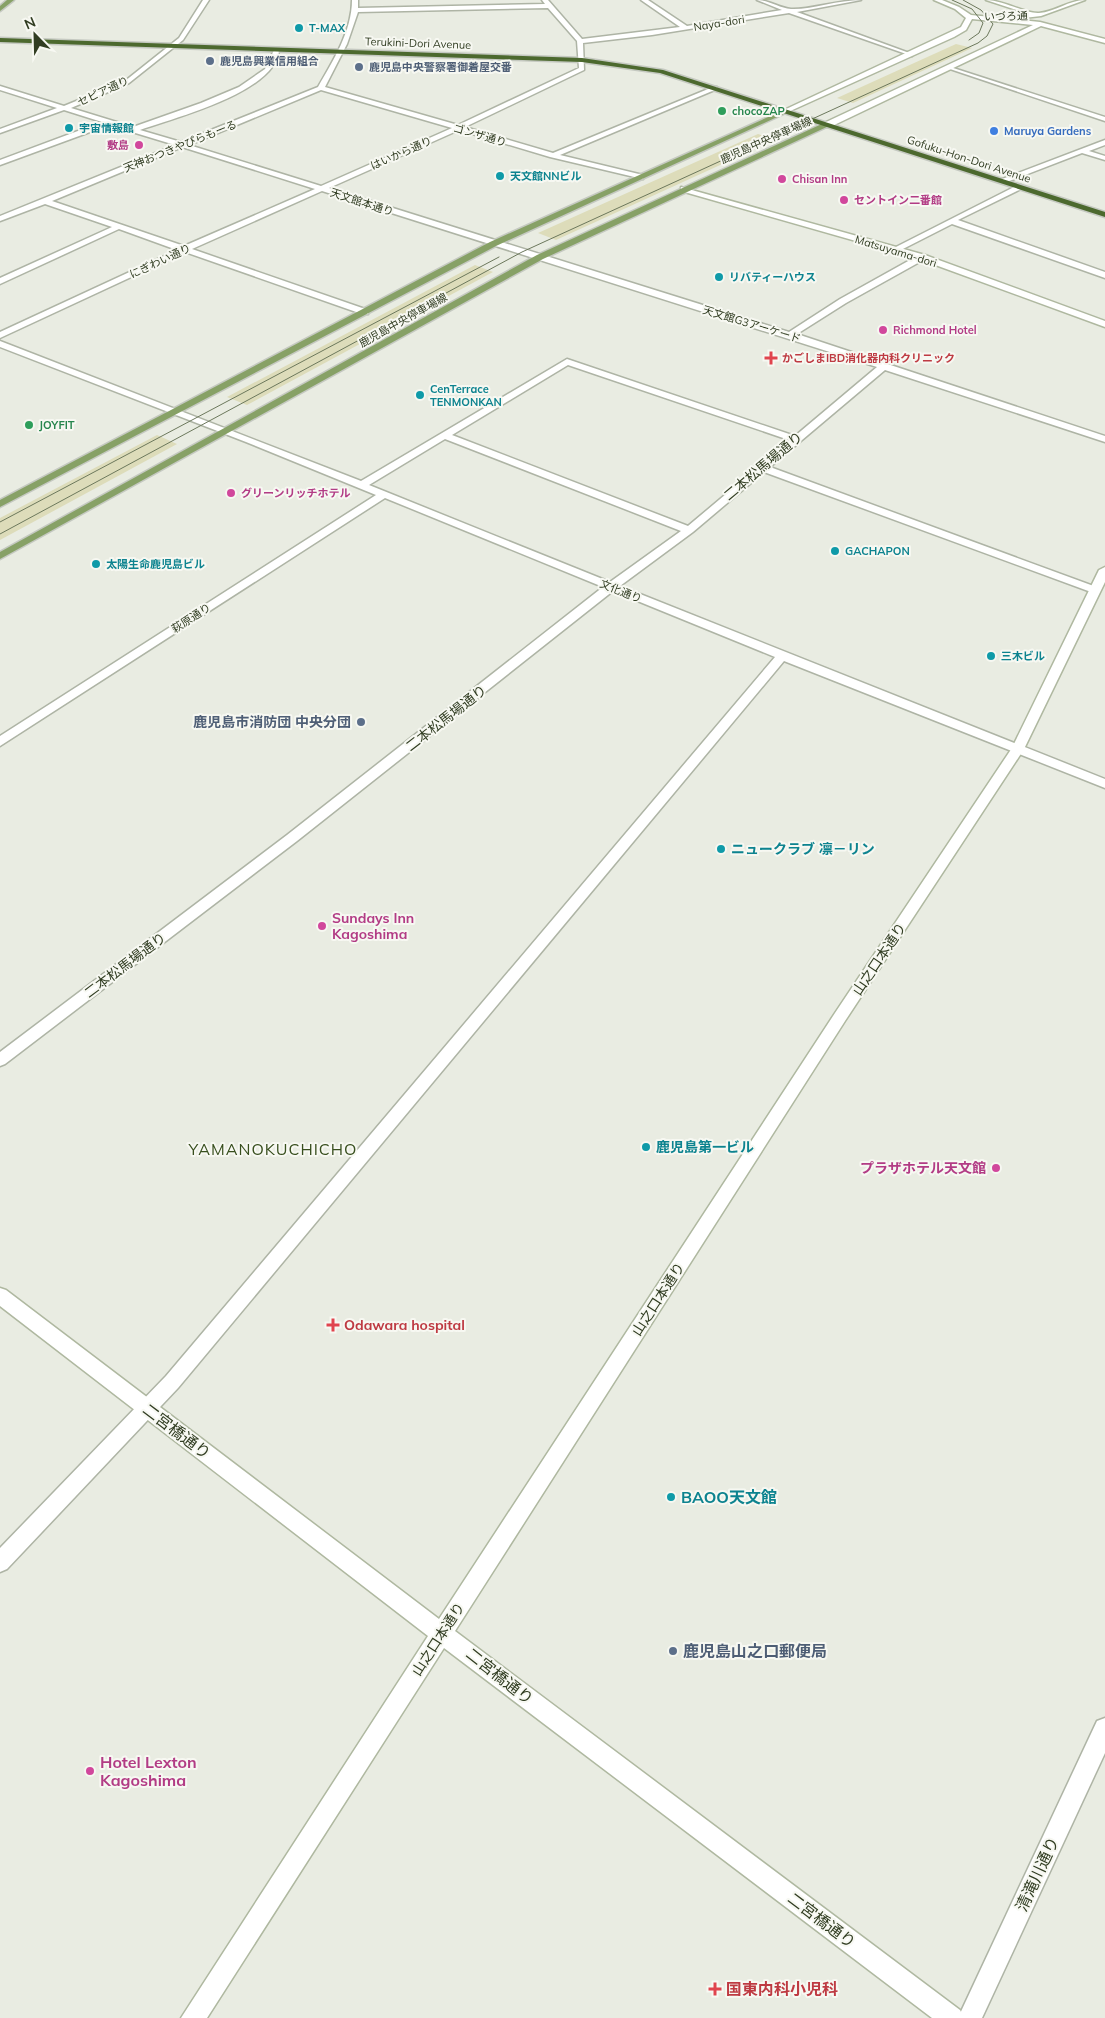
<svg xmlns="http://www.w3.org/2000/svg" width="1105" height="2018" viewBox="0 0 1105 2018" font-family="Mulish,'Noto Sans JP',sans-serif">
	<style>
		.green { fill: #dddcba }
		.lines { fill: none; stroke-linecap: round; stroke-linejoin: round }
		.street-casing { stroke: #aeb4a5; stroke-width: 3 }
		.secondary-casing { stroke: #afb8a0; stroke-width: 3 }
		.primary-casing { stroke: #c5c9c1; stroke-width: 3 }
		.highway-casing { stroke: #c5c9c1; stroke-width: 3 }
		.street { fill: #fff; fill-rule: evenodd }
		.secondary { fill: #fff; fill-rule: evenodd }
		.primary { fill: #87a166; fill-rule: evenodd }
		.highway { fill: #4c692e; fill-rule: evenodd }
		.tram { stroke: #6c785c; stroke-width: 1 }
		.culture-dot { fill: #0f9aa8; stroke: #f7f8f2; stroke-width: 2 }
		.service-dot { fill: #5c6f8a; stroke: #f7f8f2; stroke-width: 2 }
		.leisure-dot { fill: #2e9e5b; stroke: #f7f8f2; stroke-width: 2 }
		.shop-dot { fill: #3f7fe0; stroke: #f7f8f2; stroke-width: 2 }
		.hotel-dot { fill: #d1479c; stroke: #f7f8f2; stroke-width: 2 }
		.health-dot { fill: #e0444e; stroke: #f7f8f2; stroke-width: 2 }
		.labels { text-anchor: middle; stroke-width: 4; stroke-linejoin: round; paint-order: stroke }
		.far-street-label { font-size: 11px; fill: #313d22; stroke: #f7f8f2 }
		.far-culture-label { font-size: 11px; font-weight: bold; fill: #0d838f; stroke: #f7f8f2; text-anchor: start }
		.far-service-label { font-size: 11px; font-weight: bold; fill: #4e5e75; stroke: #f7f8f2; text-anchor: start }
		.far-leisure-label { font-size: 11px; font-weight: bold; fill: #27864d; stroke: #f7f8f2; text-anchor: start }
		.far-shop-label { font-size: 11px; font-weight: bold; fill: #366cbe; stroke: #f7f8f2; text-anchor: start }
		.far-hotel-label { font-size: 11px; font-weight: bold; fill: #b23c85; stroke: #f7f8f2; text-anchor: start }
		.far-health-label { font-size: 11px; font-weight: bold; fill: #be3a42; stroke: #f7f8f2; text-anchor: start }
		.street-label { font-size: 14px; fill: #313d22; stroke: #f7f8f2 }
		.service-label { font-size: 14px; font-weight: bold; fill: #4e5e75; stroke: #f7f8f2; text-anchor: end }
		.culture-label { font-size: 14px; font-weight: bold; fill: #0d838f; stroke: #f7f8f2; text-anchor: start }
		.hotel-label { font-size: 14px; font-weight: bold; fill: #b23c85; stroke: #f7f8f2; text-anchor: start }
		.health-label { font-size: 14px; font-weight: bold; fill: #be3a42; stroke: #f7f8f2; text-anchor: start }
		.quarter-label { font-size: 16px; letter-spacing: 1px; fill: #384f1e; stroke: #f7f8f2 }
		.near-street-label { font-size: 16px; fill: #313d22; stroke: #f7f8f2 }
		.near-culture-label { font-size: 16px; font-weight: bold; fill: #0d838f; stroke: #f7f8f2; text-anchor: start }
		.near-service-label { font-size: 16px; font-weight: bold; fill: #4e5e75; stroke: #f7f8f2; text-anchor: start }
		.near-hotel-label { font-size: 16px; font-weight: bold; fill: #b23c85; stroke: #f7f8f2; text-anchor: start }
		.near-health-label { font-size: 16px; font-weight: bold; fill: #be3a42; stroke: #f7f8f2; text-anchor: start }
	</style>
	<rect width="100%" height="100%" fill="#e9ece2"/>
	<g class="green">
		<polygon points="956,44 972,48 853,103 837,98"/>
		<polygon points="758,134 775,140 556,240 538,233"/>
		<polygon points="475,265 493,272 247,405 227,397"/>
		<polygon points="157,435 177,444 0,540 0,518"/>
	</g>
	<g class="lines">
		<g class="street-casing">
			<g id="street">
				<path d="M203,0h6l-26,40 -54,43 -58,25 62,19 68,-24 38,-16 26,-18 10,-21h4c1,43 -105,70 -139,82l41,12 137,-55c15,-26 34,-56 34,-87h6v8l187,-4 -3,-4h6l34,39 98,-12 -39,-27h7l39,26 95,-16 -25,-10c12,0 22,8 34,9 19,1 47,-9 70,-9l-64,12 115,42v2l-123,-43 -137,22 -69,8 1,27 -119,57 88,26 160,-66h4v2l-157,66 83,20v4l-93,-22 -91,-27 -130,58 460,144 51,-33 79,-44h6v4l-79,44 -49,31 308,102v6l-220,-72 -115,97 329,121v4h-8l-327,-120 -71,60 -73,54 485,193v9l-321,-127 -606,727 -171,181 -7,3v-24l166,-172 609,-719 -162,-66 -316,250 -292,223 -5,2v-14l287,-217 316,-248 -218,-89 -385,248v-10l376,-241 -130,-53 -246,-95v-6l361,140 206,-122 228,77 82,-69 -555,-176 -130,58 176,61v4h-6l-177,-62 -185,86v-6l177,-82 -58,-21 -119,55v-6l112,-51 -67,-23 -45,17v-5l175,-71 -66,-20 -109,40v-5l102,-38 -38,-12 -64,23v-4l57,-21 -57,-18v-4l64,20 61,-25 54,-43zM548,8l29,33 2,27 -121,57 -133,-38 22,-43 11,-32zM321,90l131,38 -131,58 -132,-41zM182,147l133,42 -131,57 -132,-45zM568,365l221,75 -32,25v3l-69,58 -236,-91zM445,439l236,92 -71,51 -241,-97z"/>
				<polygon points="947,66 1105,117 1105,121 947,68"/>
				<polygon points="1105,140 1105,145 1089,151 1105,156 1105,160 1082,153 1004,183 997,181"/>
				<polygon points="1018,185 1021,185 1021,189 958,220 1105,272 1105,278 952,224 897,252 890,250"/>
				<polygon points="1105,1718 1105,1753 982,2018 958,2018 1097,1721"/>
			</g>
		</g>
		<g class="secondary-casing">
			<g id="secondary">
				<polygon points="934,0 942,0 959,7 971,15 1040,22 1105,39 1105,43 1041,26 830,127 824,127 824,123 1033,25 972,19 966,30 954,37 788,112 784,112 784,110 961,27 966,18 955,9"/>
				<path d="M986,0c17,0 40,14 53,13 16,-1 30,-13 46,-13l-44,16 -17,2 -2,-3 7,-1z"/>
				<polygon points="681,187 925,255 1105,321 1105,327 919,259 681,191"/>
				<polygon points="1105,567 1105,582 1024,749 845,1021 455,1631 960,2010 964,2018 932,2018 444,1648 207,2018 181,2018 428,1636 0,1306 0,1288 6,1290 439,1619 835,1013 1012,748 1099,570"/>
			</g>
		</g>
		<g class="primary-casing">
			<g id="primary">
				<polygon points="7,0 14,0 0,11 0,6"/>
				<polygon points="786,109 788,112 496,246 0,507 0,500 490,242"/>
				<polygon points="824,123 831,125 543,259 0,559 0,552 537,255"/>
			</g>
		</g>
		<g class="highway-casing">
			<polygon id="highway" points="0,38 582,58 663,70 1105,212 1105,217 660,73 582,62 0,42"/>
		</g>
		<use href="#street" class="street"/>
		<use href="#secondary" class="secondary"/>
		<use href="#primary" class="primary"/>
		<use href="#highway" class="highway"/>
		<g class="tram">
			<polyline points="952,0 972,9 983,23 979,33 969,40"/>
			<polyline points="0,522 499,257"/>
			<polyline points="0,534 522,252 978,43 987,36 993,24 981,10 963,0"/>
		</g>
	</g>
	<g class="culture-dot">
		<circle cx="299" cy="28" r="5"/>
		<circle cx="69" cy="128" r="5"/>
		<circle cx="500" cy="176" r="5"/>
		<circle cx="719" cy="277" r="5"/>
		<circle cx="420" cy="395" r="5"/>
		<circle cx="835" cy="551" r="5"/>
		<circle cx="96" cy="564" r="5"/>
		<circle cx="991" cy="656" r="5"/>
		<circle cx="721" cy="849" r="5"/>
		<circle cx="646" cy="1147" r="5"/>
		<circle cx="671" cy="1497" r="5"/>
	</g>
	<g class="service-dot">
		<circle cx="210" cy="61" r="5"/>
		<circle cx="359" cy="67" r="5"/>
		<circle cx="361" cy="722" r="5"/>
		<circle cx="673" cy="1651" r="5"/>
	</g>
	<g class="leisure-dot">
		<circle cx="722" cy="111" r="5"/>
		<circle cx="29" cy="425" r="5"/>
	</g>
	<circle class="shop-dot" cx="994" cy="131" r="5"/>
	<g class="hotel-dot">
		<circle cx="139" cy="145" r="5"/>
		<circle cx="782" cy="179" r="5"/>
		<circle cx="844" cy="200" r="5"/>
		<circle cx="883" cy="330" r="5"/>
		<circle cx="231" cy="493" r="5"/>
		<circle cx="322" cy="926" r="5"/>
		<circle cx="996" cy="1168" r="5"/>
		<circle cx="90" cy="1771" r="5"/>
	</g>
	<g class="health-dot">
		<path d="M768.5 350.5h5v5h5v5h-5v5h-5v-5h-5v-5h5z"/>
		<path d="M330.5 1317.5h5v5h5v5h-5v5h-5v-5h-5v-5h5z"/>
		<path d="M712.5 1981.5h5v5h5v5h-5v5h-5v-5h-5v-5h5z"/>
	</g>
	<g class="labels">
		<g class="far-street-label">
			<text transform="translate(1006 16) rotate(-1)" y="4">いづろ通</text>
			<text transform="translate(719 23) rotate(-9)" y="4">Naya-dori</text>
			<text transform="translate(418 43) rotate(2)" y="4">Terukini-Dori Avenue</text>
			<text transform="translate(103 91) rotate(-25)" y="4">セピア通り</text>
			<text transform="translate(480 135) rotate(16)" y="4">ゴンザ通り</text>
			<text transform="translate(766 140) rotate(-24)" y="4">鹿児島中央停車場線</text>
			<text transform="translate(180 146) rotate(-22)" y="4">天神おつきやぴらもーる</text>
			<text transform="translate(401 153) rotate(-24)" y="4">はいから通り</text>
			<text transform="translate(969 159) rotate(18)" y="4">Gofuku-Hon-Dori Avenue</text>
			<text transform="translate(362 202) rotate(18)" y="4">天文館本通り</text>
			<text transform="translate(896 251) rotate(17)" y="4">Matsuyama-dori</text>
			<text transform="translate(160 261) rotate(-25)" y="4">にぎわい通り</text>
			<text transform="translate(403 320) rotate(-29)" y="4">鹿児島中央停車場線</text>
			<text transform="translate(752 324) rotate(17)" y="4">天文館G3アーケード</text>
			<text transform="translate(621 591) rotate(22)" y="4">文化通り</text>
			<text transform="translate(191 618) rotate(-33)" y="4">萩原通り</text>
		</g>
		<g class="far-culture-label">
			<text x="309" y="32">T-MAX</text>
			<text x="79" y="132">宇宙情報館</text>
			<text x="510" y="180">天文館NNビル</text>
			<text x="729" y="281">リバティーハウス</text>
			<text x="430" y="393">CenTerrace<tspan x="430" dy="13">TENMONKAN</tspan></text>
			<text x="845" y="555">GACHAPON</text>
			<text x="106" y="568">太陽生命鹿児島ビル</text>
			<text x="1001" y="660">三木ビル</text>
		</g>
		<g class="far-service-label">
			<text x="220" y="65">鹿児島興業信用組合</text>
			<text x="369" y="71">鹿児島中央警察署御着屋交番</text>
		</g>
		<g class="far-leisure-label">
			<text x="732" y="115">chocoZAP</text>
			<text x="39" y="429">JOYFIT</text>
		</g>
		<g class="far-shop-label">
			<text x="1004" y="135">Maruya Gardens</text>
		</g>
		<g class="far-hotel-label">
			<text x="129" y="149" text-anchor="end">敷島</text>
			<text x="792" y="183">Chisan Inn</text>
			<text x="854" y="204">セントイン二番館</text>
			<text x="893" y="334">Richmond Hotel</text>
			<text x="241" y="497">グリーンリッチホテル</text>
		</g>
		<g class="far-health-label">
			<text x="782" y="362">かごしまIBD消化器内科クリニック</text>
		</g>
		<g class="street-label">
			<text transform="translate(763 466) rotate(-40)" y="5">二本松馬場通り</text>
			<text transform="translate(446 718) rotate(-38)" y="5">二本松馬場通り</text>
			<text transform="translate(879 959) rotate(-56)" y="5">山之口本通り</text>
			<text transform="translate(125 965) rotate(-37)" y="5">二本松馬場通り</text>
			<text transform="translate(658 1299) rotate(-57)" y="5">山之口本通り</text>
			<text transform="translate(438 1639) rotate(-57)" y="5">山之口本通り</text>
		</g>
		<g class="service-label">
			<text x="351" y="727">鹿児島市消防団 中央分団</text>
		</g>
		<g class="culture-label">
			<text x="731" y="854">ニュークラブ 凛－リン</text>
			<text x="656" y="1152">鹿児島第一ビル</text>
		</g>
		<g class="hotel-label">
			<text x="332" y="923">Sundays Inn<tspan x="332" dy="16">Kagoshima</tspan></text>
			<text x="986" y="1173" text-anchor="end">プラザホテル天文館</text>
		</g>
		<g class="health-label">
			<text x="344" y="1330">Odawara hospital</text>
		</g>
		<g class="quarter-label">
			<text x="273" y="1155">YAMANOKUCHICHO</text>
		</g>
		<g class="near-street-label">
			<text transform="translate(177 1431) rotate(37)" y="6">二宮橋通り</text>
			<text transform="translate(500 1676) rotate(38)" y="6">二宮橋通り</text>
			<text transform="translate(1037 1874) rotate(-65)" y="6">清滝川通り</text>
			<text transform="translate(822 1920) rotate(37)" y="6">二宮橋通り</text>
		</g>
		<g class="near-culture-label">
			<text x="681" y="1503">BAOO天文館</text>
		</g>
		<g class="near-service-label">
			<text x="683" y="1657">鹿児島山之口郵便局</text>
		</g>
		<g class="near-hotel-label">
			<text x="100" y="1768">Hotel Lexton<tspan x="100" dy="18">Kagoshima</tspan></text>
		</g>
		<g class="near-health-label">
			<text x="726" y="1995">国東内科小児科</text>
		</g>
	</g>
	<g transform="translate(35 35) rotate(337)" stroke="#f7f8f2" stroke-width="4" paint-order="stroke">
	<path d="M0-4L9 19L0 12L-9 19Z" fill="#313d22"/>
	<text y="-8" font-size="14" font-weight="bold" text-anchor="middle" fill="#313d22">N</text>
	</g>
</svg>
